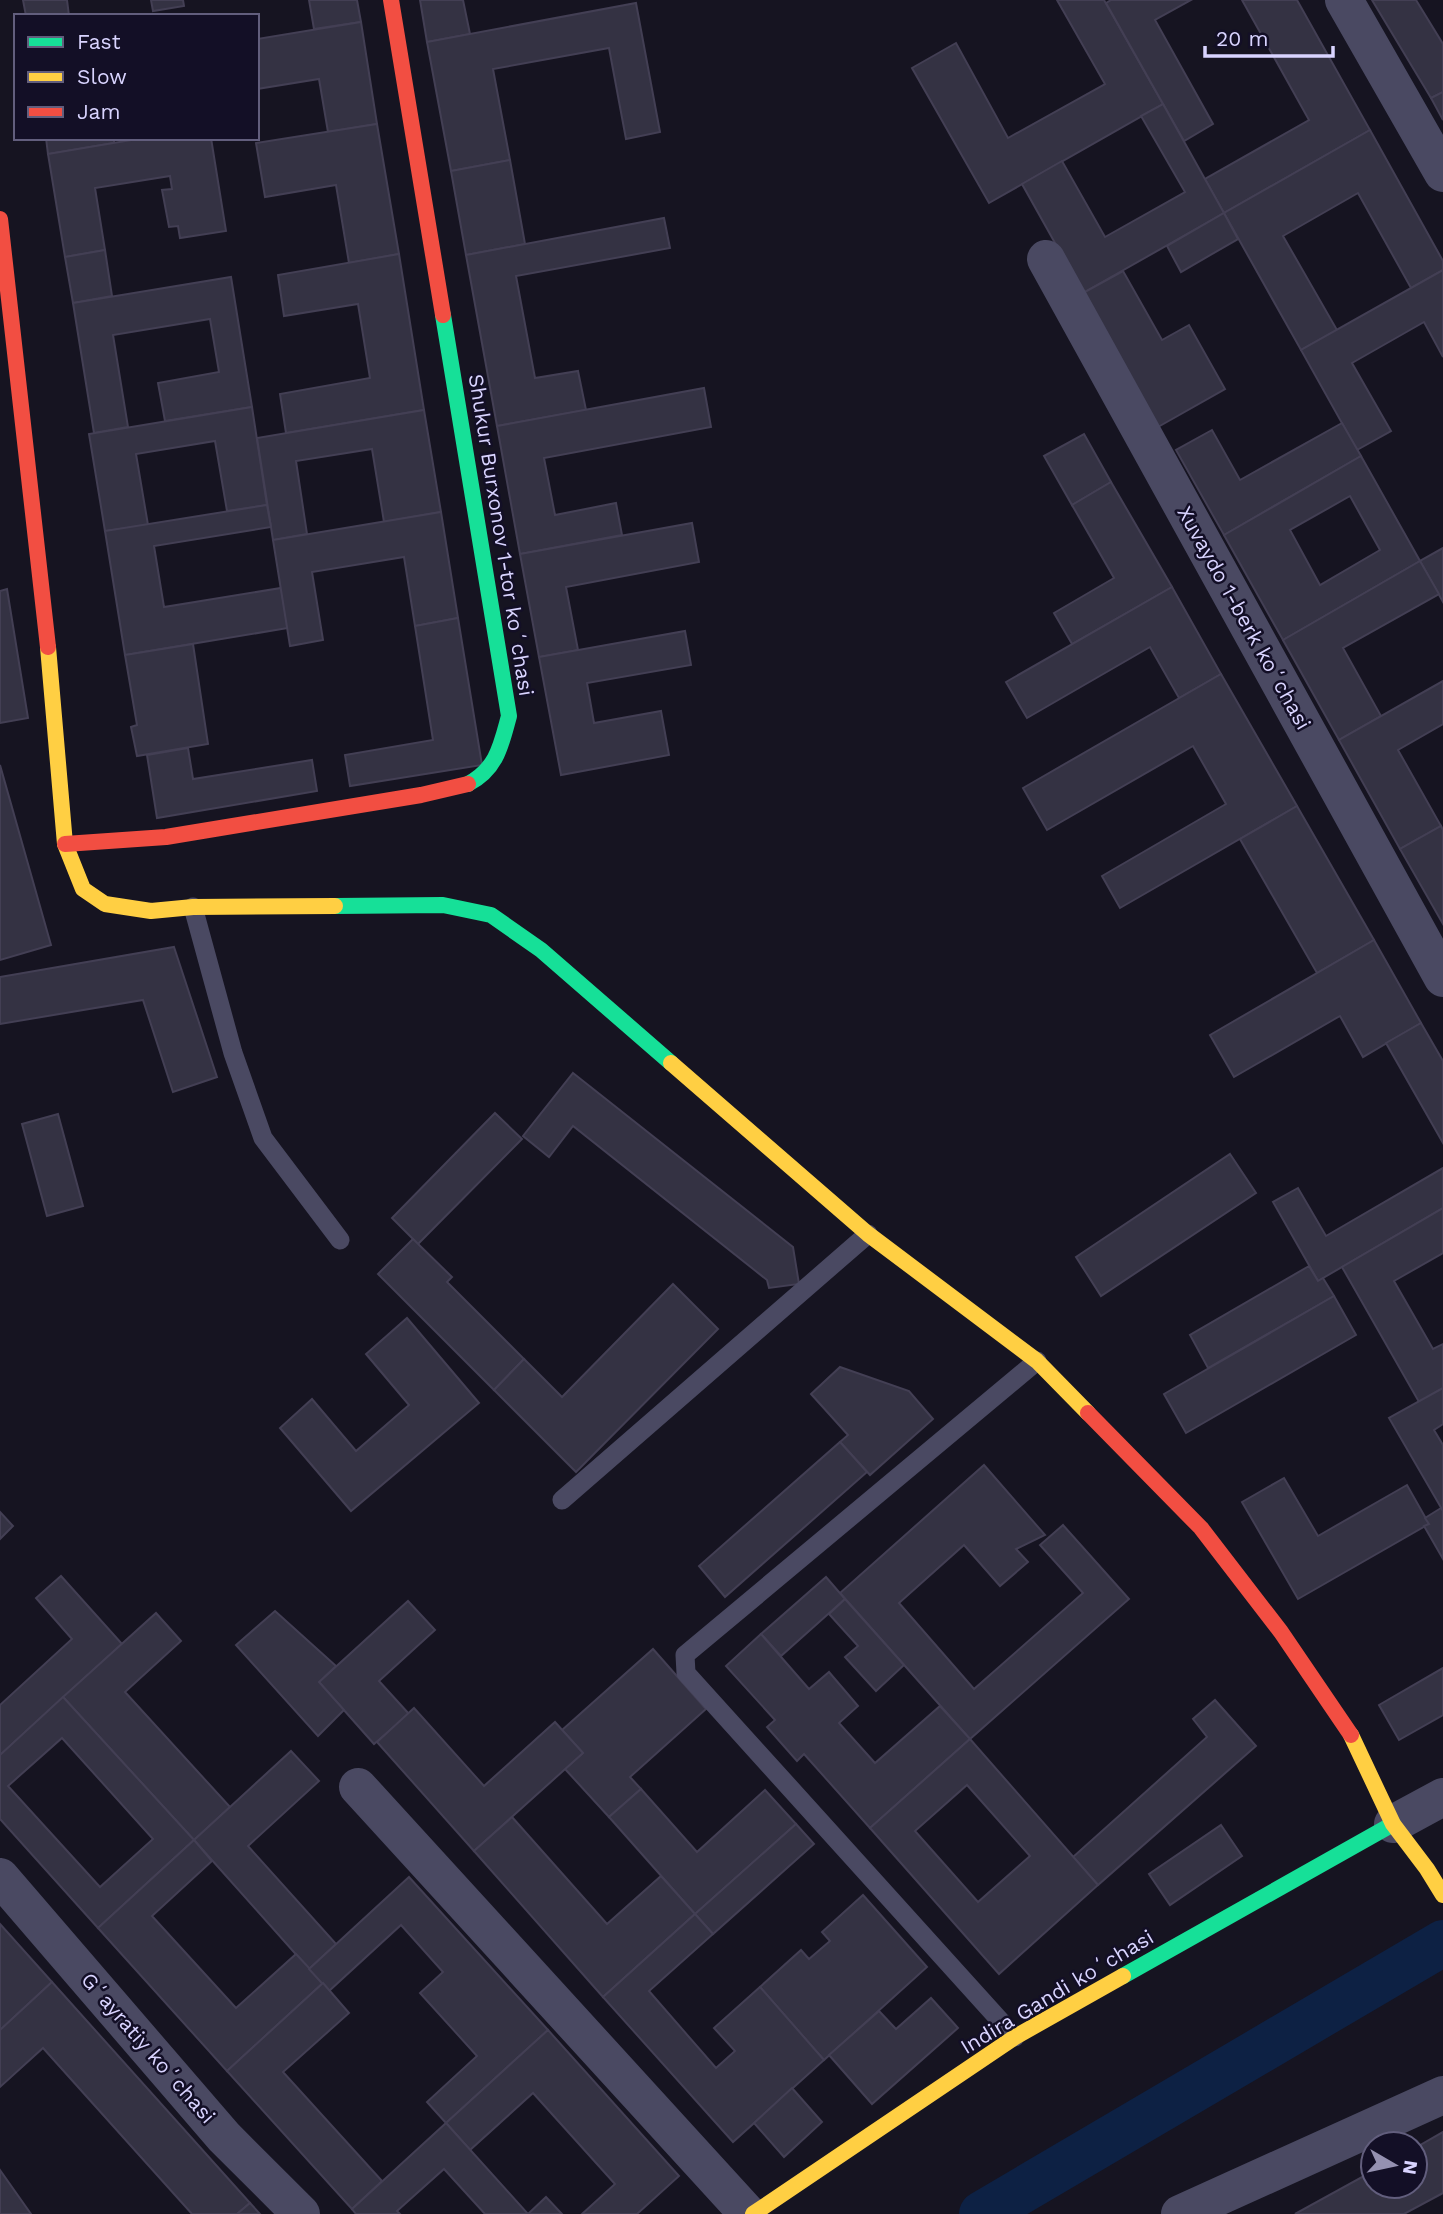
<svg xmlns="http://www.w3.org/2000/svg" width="1443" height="2214" viewBox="0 0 1443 2214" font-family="'Work Sans',sans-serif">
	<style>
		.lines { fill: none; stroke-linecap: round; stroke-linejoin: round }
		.canal { stroke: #0d2144; stroke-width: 46 }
		.building { fill: #343243; stroke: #433f54; stroke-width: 2; fill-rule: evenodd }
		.lane { stroke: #4a4962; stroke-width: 19 }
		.street { stroke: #4a4962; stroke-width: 38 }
		.fast { stroke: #16e098; stroke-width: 16 }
		.slow { stroke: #ffcf43; stroke-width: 16 }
		.jam { stroke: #f24e42; stroke-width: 16 }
		.labels { text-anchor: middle; stroke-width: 5; stroke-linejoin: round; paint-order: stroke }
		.street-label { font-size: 21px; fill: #d9d4ff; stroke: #130f26 }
	</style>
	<rect width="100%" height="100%" fill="#161421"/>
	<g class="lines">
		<polyline class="canal" points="982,2214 1443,1943"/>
	</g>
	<g class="building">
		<polygon points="23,0 67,0 69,16 26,16"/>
		<polygon points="151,0 183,0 184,6 153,11"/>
		<polygon points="309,0 357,0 361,22 314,29"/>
		<polygon points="420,0 463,0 470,34 427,42"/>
		<polygon points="1057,0 1104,0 1163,104 989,203 912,68 956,43 1008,138 1105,84"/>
		<polygon points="1111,0 1191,0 1155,20 1213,124 1184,141 1106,3"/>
		<polygon points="1242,0 1297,0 1370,130 1224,213 1205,179 1309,120"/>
		<polygon points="1372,0 1416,0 1443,44 1443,92 1431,98"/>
		<polygon points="636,3 660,132 626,139 609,48 493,69 510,160 451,171 427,42"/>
		<polygon points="361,22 377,124 328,132 319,79 257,89 257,39"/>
		<polygon points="1443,92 1443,120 1431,98"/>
		<polygon points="1163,104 1224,213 1083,293 1022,184 1062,161 1105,237 1185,192 1141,116"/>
		<polygon points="377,124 399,254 349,263 336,185 265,197 256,143"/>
		<polygon points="1370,130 1443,261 1443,270 1411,288 1358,193 1283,236 1337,330 1301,350 1224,213"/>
		<polygon points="46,138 114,138 114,143 48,154"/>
		<polygon points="143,138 211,138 226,231 180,238 178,226 169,227 162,190 172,189 170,176 95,188 105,250 65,257 48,154"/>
		<polygon points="510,160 525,244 466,255 451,171"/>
		<polygon points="1224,213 1238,239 1181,272 1167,246"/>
		<polygon points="664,218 670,248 516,276 535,378 578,371 586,410 497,426 466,255"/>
		<polygon points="105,250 112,296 73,303 65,257"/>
		<polygon points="399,254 424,410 286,433 280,394 370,378 358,304 284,316 278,275"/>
		<polygon points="1443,270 1443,357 1424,322 1352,363 1391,431 1357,450 1301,350"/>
		<polygon points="1123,271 1162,340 1189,325 1225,389 1158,427 1083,293"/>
		<polygon points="231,277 252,407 165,421 158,383 219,372 210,319 113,335 128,427 94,433 73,303"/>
		<polygon points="704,388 711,427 544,458 555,515 616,503 622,535 520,554 497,426"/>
		<polygon points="252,407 267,505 227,511 215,441 136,454 148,525 105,531 89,434"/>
		<polygon points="424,410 441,512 384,522 372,449 296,461 307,534 273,540 257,438"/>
		<polygon points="1342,423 1361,456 1224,535 1176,450 1212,430 1240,480"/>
		<polygon points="1084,434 1111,482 1072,505 1044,456"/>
		<path d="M1361,456l59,105 -137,79 -59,-105zM1350,496l30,54 -60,35 -30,-55z"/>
		<polygon points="1111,482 1172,587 1072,644 1054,613 1114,578 1072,505"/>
		<polygon points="267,505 271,527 154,546 164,607 281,588 288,628 125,655 105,531"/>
		<polygon points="441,512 458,618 415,626 404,557 312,572 323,640 290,646 273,540"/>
		<polygon points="692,523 699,562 566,587 578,650 539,657 520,554"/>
		<polygon points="1443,548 1443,602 1420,561"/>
		<polygon points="1420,561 1439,594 1343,648 1381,716 1339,740 1283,640"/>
		<polygon points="1172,587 1221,674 1179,698 1150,647 1027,718 1006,682"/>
		<polygon points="7,589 28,718 0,723 0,591"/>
		<polygon points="458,618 482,765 350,786 345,755 433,740 415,626"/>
		<polygon points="685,631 691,665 587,683 594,723 661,711 669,755 561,775 539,657"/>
		<polygon points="193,644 208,744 137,756 131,727 137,725 125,655"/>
		<polygon points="1221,674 1297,806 1120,908 1102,876 1226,804 1193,746 1047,830 1023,788"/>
		<polygon points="1443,681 1443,724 1398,750 1441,826 1400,849 1339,740"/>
		<polygon points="188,748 193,779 312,760 317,791 157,818 147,755"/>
		<polygon points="0,765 51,945 0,960"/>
		<polygon points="1297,806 1374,940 1317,973 1240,839"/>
		<polygon points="1441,826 1443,830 1443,924 1400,849"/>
		<polygon points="1374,940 1421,1023 1363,1057 1340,1016 1234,1077 1210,1035"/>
		<polygon points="174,947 217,1077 173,1092 143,1000 0,1024 0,977"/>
		<polygon points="1421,1023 1443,1061 1443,1143 1386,1043"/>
		<polygon points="573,1073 793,1247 799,1284 769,1288 767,1280 573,1126 549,1157 523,1136"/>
		<polygon points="495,1113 522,1139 418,1244 392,1218"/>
		<polygon points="58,1114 83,1206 47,1216 22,1124"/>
		<polygon points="1230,1154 1256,1193 1101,1296 1076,1257"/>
		<polygon points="1443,1168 1443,1208 1318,1281 1273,1202 1298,1188 1326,1236"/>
		<polygon points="1443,1208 1443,1253 1394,1281 1433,1349 1443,1344 1443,1388 1419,1402 1342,1267"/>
		<polygon points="413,1239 452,1277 447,1282 524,1359 494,1390 378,1274"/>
		<polygon points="1309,1266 1318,1281 1323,1278 1334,1296 1208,1368 1190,1335"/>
		<polygon points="673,1284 718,1329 576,1472 494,1390 524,1359 562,1397"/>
		<polygon points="1334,1296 1356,1335 1186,1433 1164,1394"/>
		<polygon points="407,1318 479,1403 351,1511 280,1428 312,1399 356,1451 409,1405 366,1354"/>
		<polygon points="840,1367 909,1391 933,1419 870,1475 840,1442 848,1435 811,1394"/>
		<polygon points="1443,1388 1443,1424 1434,1430 1443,1445 1443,1511 1389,1418"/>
		<polygon points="840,1442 867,1472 725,1597 699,1566"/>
		<polygon points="984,1465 1045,1535 1016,1549 1028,1562 1000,1586 964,1545 899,1603 974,1689 1083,1593 1040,1545 1063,1525 1129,1599 970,1739 840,1593"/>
		<polygon points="1284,1478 1318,1536 1407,1485 1429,1524 1298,1599 1242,1502"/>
		<polygon points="1441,1508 1443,1511 1443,1559 1424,1526 1429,1524 1425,1518"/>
		<polygon points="0,1512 13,1526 0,1539"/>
		<polygon points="61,1576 122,1644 0,1755 0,1705 72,1639 36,1598"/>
		<polygon points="826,1577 845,1599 781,1656 761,1634"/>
		<polygon points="845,1599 904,1665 876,1691 845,1657 858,1646 829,1614"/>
		<polygon points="408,1601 435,1630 379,1681 409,1714 374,1744 319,1682"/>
		<polygon points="275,1611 336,1666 319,1682 344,1710 318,1736 236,1645"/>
		<polygon points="156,1613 181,1641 125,1692 230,1807 194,1840 63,1697"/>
		<polygon points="761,1634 809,1689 829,1672 858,1706 839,1723 875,1763 940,1706 970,1739 870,1828 804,1754 797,1761 767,1727 775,1720 726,1666"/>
		<polygon points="653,1649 706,1709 630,1777 641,1789 609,1817 565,1769 583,1753 562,1730"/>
		<polygon points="1443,1668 1443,1715 1399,1740 1379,1705"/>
		<path d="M63,1697l131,143 -96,88 -98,-109v-64zM62,1738l91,101 -53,48 -92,-101z"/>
		<polygon points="1215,1700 1256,1746 1098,1885 1073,1857 1207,1737 1193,1719"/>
		<polygon points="414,1708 484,1786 555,1722 583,1753 474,1851 377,1742"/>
		<path d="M970,1739l128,146 -99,89 -129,-146zM967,1785l63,71 -52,46 -63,-71z"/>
		<polygon points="291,1751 319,1781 248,1846 336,1944 309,1969 194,1840"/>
		<polygon points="641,1789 697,1852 765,1790 796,1824 695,1914 609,1817"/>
		<polygon points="512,1817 607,1924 661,1876 695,1914 603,1997 474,1851"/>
		<polygon points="796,1824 814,1844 713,1934 695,1914"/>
		<polygon points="1221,1825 1242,1856 1170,1905 1149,1874"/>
		<polygon points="194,1840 212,1861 152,1916 236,2008 296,1954 323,1983 227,2071 98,1928"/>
		<polygon points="409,1877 548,2030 446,2123 427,2102 477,2056 420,1993 443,1972 401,1925 329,1991 309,1969"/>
		<polygon points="863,1895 927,1967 824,2060 760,1987 801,1950 809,1959 830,1941 822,1932"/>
		<polygon points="695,1914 713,1934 649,1991 716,2068 735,2051 714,2028 760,1987 824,2060 733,2142 603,1997"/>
		<polygon points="0,1924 52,1982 0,2030"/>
		<polygon points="52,1982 250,2203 237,2214 192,2214 43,2048 0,2087 0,2030"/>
		<polygon points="323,1983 349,2013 283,2072 382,2181 352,2209 227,2071"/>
		<polygon points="931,1998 958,2028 872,2104 829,2055 879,2011 896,2029"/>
		<polygon points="548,2030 679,2176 637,2214 582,2214 615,2184 533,2093 470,2150 446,2123"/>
		<polygon points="792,2088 822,2122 784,2157 754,2123"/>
		<polygon points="446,2123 528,2214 485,2214 444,2169 397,2211 400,2214 356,2214 352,2209"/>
		<polygon points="1443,2132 1443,2193 1404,2214 1295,2214 1373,2171 1373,2186 1415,2186 1415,2148"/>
		<polygon points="0,2170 31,2214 0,2214"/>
		<polygon points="546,2197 562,2214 528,2214"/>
		<polygon points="250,2203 260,2214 237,2214"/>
	</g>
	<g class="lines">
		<g class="lane">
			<polyline points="193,907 233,1053 263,1138 340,1240"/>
			<polyline points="562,1500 868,1234"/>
			<polyline points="1015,2037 686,1673 685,1655 1037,1361"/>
		</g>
		<g class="street">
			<polyline points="1344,0 1443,173"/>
			<polyline points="1046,259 1443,978"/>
			<polyline points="358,1787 748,2214"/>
			<polyline points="1393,1824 1443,1797"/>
			<polyline points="0,1877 224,2137 301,2214"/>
			<polyline points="1180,2214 1443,2095"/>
		</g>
		<g class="fast">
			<path d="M443,315l66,401c-8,29 -12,53 -41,68"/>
			<polyline points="335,906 443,905 491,915 541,950 671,1063"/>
			<polyline points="1123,1976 1393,1824"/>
		</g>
		<g class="slow">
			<polyline points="48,647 65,844 83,889 105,904 151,911 193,907 335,906"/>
			<polyline points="671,1063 868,1234 1037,1361 1088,1413"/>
			<polyline points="1351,1735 1393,1824 1427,1869 1443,1895"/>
			<polyline points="753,2214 1015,2037 1123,1976"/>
		</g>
		<g class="jam">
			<polyline points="391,0 443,315"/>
			<polyline points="0,219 48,647"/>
			<polyline points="65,844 166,837 421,795 468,784"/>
			<polyline points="1088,1413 1201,1528 1281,1632 1351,1735"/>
		</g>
	</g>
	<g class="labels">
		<g class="street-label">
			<text transform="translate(501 535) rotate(81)" y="7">Shukur Burxonov 1-tor koʻchasi</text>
			<text transform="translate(1244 618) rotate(61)" y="7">Xuvaydo 1-berk koʻchasi</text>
			<text transform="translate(1057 1992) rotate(-31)" y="7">Indira Gandi koʻchasi</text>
			<text transform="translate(148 2048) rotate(49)" y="7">Gʻayratiy koʻchasi</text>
		</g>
	</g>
	<rect x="14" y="14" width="245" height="126" fill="#130f26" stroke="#625e7d" stroke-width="2"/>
	<rect x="28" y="37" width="35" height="10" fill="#16e098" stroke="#625e7d" stroke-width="2"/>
	<text x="77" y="49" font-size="21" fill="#d9d4ff">Fast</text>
	<rect x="28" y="72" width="35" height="10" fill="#ffcf43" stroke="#625e7d" stroke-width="2"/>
	<text x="77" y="84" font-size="21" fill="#d9d4ff">Slow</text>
	<rect x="28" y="107" width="35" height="10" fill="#f24e42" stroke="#625e7d" stroke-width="2"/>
	<text x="77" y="119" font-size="21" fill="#d9d4ff">Jam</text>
	<g transform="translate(1394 2165) rotate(99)"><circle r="33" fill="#130f26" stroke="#625e7d" stroke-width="2"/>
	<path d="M0-5L12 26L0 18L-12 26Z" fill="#9591b1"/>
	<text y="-10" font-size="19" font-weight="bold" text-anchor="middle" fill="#d9d4ff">N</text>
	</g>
	<path d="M1205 46v10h128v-10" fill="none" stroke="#d9d4ff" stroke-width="3.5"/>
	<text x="1216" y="46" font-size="21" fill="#d9d4ff" stroke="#130f26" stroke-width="5" paint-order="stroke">20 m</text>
</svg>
